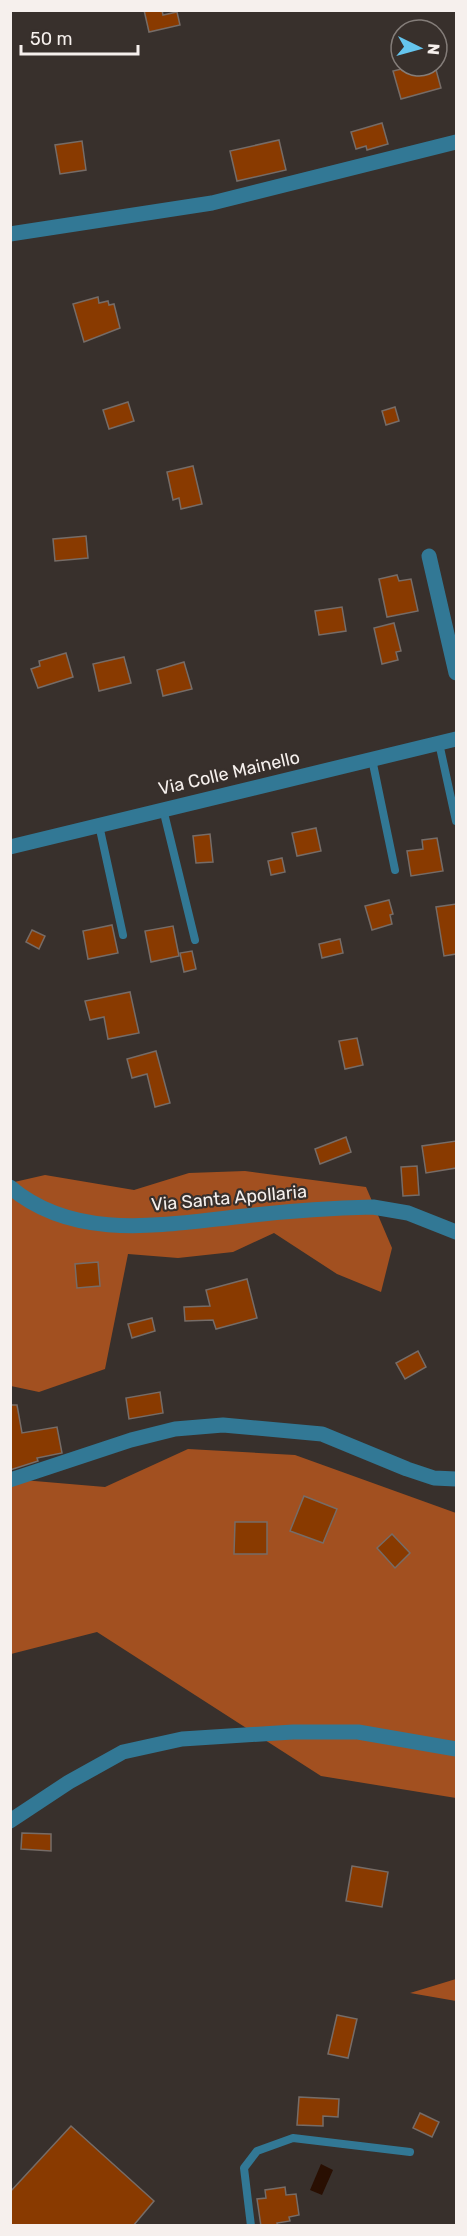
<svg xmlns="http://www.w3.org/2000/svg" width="467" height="2236" viewBox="0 0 467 2236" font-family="Rubik,sans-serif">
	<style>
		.forest { fill: #a25020 }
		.water { fill: #290f02 }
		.building { fill: #893a00; stroke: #766c67; stroke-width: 1.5 }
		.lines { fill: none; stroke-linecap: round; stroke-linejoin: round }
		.service { stroke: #327895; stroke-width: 8 }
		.minor { stroke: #327895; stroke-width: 15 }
		.tertiary { stroke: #327895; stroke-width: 15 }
		.labels { text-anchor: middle; stroke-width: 4.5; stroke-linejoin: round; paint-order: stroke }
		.street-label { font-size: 18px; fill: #f6f0ed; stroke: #38302c }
	</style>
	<rect width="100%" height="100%" fill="#38302c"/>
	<g class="forest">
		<polygon points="245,1171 366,1187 392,1248 381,1292 337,1274 274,1233 233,1252 178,1258 128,1254 105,1369 39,1392 11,1386 10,1183 45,1175 134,1190 189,1173"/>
		<polygon points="188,1449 295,1455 456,1513 456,1798 321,1776 97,1632 11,1654 11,1479 105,1487"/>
		<polygon points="456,1979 456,2001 410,1993"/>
	</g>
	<polygon class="water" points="321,2164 333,2170 322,2195 310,2190"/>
	<g class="building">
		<polygon points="144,10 162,10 163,15 177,12 180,25 149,32"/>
		<polygon points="414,66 415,71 435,66 441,88 401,99 393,71"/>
		<polygon points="382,123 388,144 367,150 366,146 356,149 351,132"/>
		<polygon points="279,140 286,170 237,181 230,151"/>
		<polygon points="82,141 86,170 60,174 55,145"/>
		<polygon points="98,297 99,303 108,301 109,305 114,304 120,328 84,342 73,304"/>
		<polygon points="128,402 134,421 109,429 103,410"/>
		<polygon points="395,407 399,421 386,425 382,411"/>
		<polygon points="193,466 202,504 181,509 179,498 173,500 167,472"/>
		<polygon points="86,536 88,558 55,561 53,539"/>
		<polygon points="397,575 399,581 411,579 418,611 387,617 379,579"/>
		<polygon points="342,607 346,631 319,635 315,611"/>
		<polygon points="394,623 401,651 396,652 398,660 382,664 374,628"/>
		<polygon points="66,653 73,677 38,688 31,669 40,666 39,661"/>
		<polygon points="124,657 131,683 99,691 93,664"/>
		<polygon points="184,662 192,689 163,696 157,670"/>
		<polygon points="316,828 321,851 297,856 292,833"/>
		<polygon points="210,834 213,862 196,863 193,836"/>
		<polygon points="437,838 443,871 411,876 407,851 423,849 422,840"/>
		<polygon points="282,858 285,872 271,875 268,861"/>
		<polygon points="389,900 393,914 390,915 392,924 372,930 365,906"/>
		<polygon points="456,904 456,954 444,956 436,907"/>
		<polygon points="112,925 118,953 88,959 83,931"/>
		<polygon points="173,926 179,956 151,962 145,931"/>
		<polygon points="32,930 45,936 39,949 26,942"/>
		<polygon points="340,939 343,953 322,958 319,944"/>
		<polygon points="192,951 196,969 184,972 180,953"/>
		<polygon points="130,992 139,1033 108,1039 104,1017 90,1020 85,1001"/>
		<polygon points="357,1038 363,1065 345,1069 339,1041"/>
		<polygon points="156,1051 170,1103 155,1107 147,1074 132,1078 127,1059"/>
		<polygon points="346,1137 351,1152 320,1164 315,1149"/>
		<polygon points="456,1141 456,1168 426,1173 422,1146"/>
		<polygon points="417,1166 419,1195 403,1196 401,1167"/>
		<polygon points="98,1262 100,1286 77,1288 75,1264"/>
		<polygon points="247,1279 257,1318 216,1329 213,1320 185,1321 184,1307 210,1306 206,1290"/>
		<polygon points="152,1318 155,1331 132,1338 128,1324"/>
		<polygon points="418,1351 426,1367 405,1379 396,1363"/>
		<polygon points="160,1392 163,1413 129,1419 126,1398"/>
		<polygon points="10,1405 17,1405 22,1433 57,1427 62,1453 37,1458 38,1461 10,1470"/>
		<polygon points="304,1496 337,1509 323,1543 290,1531"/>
		<polygon points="235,1522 267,1522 267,1554 234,1554"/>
		<polygon points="392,1534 410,1553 395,1568 377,1548"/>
		<polygon points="22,1833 51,1834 51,1851 21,1849"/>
		<polygon points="352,1866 388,1872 382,1907 346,1901"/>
		<polygon points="337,2015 357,2019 348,2058 328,2054"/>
		<polygon points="299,2097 339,2099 338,2117 323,2116 323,2126 297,2125"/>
		<polygon points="420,2113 439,2122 432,2137 413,2128"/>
		<polygon points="71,2126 154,2201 133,2226 10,2226 10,2192"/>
		<polygon points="285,2187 286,2195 296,2194 299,2215 289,2217 290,2221 277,2223 278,2226 261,2226 257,2199 266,2198 265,2190"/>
	</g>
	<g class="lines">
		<g class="service">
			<polyline points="439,743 456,821"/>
			<polyline points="372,759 395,870"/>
			<polyline points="163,809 195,940"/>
			<polyline points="99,825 123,935"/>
			<polyline points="251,2226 244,2168 257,2151 293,2138 410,2152"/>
		</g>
		<g class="minor">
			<polyline points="10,234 212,203 456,142"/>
			<polyline points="429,556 456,673"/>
			<polyline points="10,847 456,739"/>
			<polyline points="10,1821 69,1782 123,1752 182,1739 293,1732 358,1732 456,1749"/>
		</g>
		<g class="tertiary">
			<path d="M10,1187c66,56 156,37 235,29 42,-5 85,-8 128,-9l35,6 48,19"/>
			<polyline points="10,1480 131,1440 175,1429 223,1425 322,1434 407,1469 434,1478 456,1479"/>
		</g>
	</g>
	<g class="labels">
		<g class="street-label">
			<text transform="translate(229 773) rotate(-13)" y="6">Via Colle Mainello</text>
			<text transform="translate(229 1198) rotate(-5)" y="6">Via Santa Apollaria</text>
		</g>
	</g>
	<rect width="467" height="2236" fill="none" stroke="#f6f0ed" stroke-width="24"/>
	<g transform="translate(419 48) rotate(95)"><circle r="28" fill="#38302c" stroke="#847d79" stroke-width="1.5"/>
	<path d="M0-4.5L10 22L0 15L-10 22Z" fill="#65c5ee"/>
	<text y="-9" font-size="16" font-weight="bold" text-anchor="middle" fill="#f6f0ed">N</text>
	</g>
	<path d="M21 45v9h117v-9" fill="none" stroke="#f6f0ed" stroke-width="3"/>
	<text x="30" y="45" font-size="18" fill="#f6f0ed" stroke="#38302c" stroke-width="4.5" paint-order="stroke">50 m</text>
</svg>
